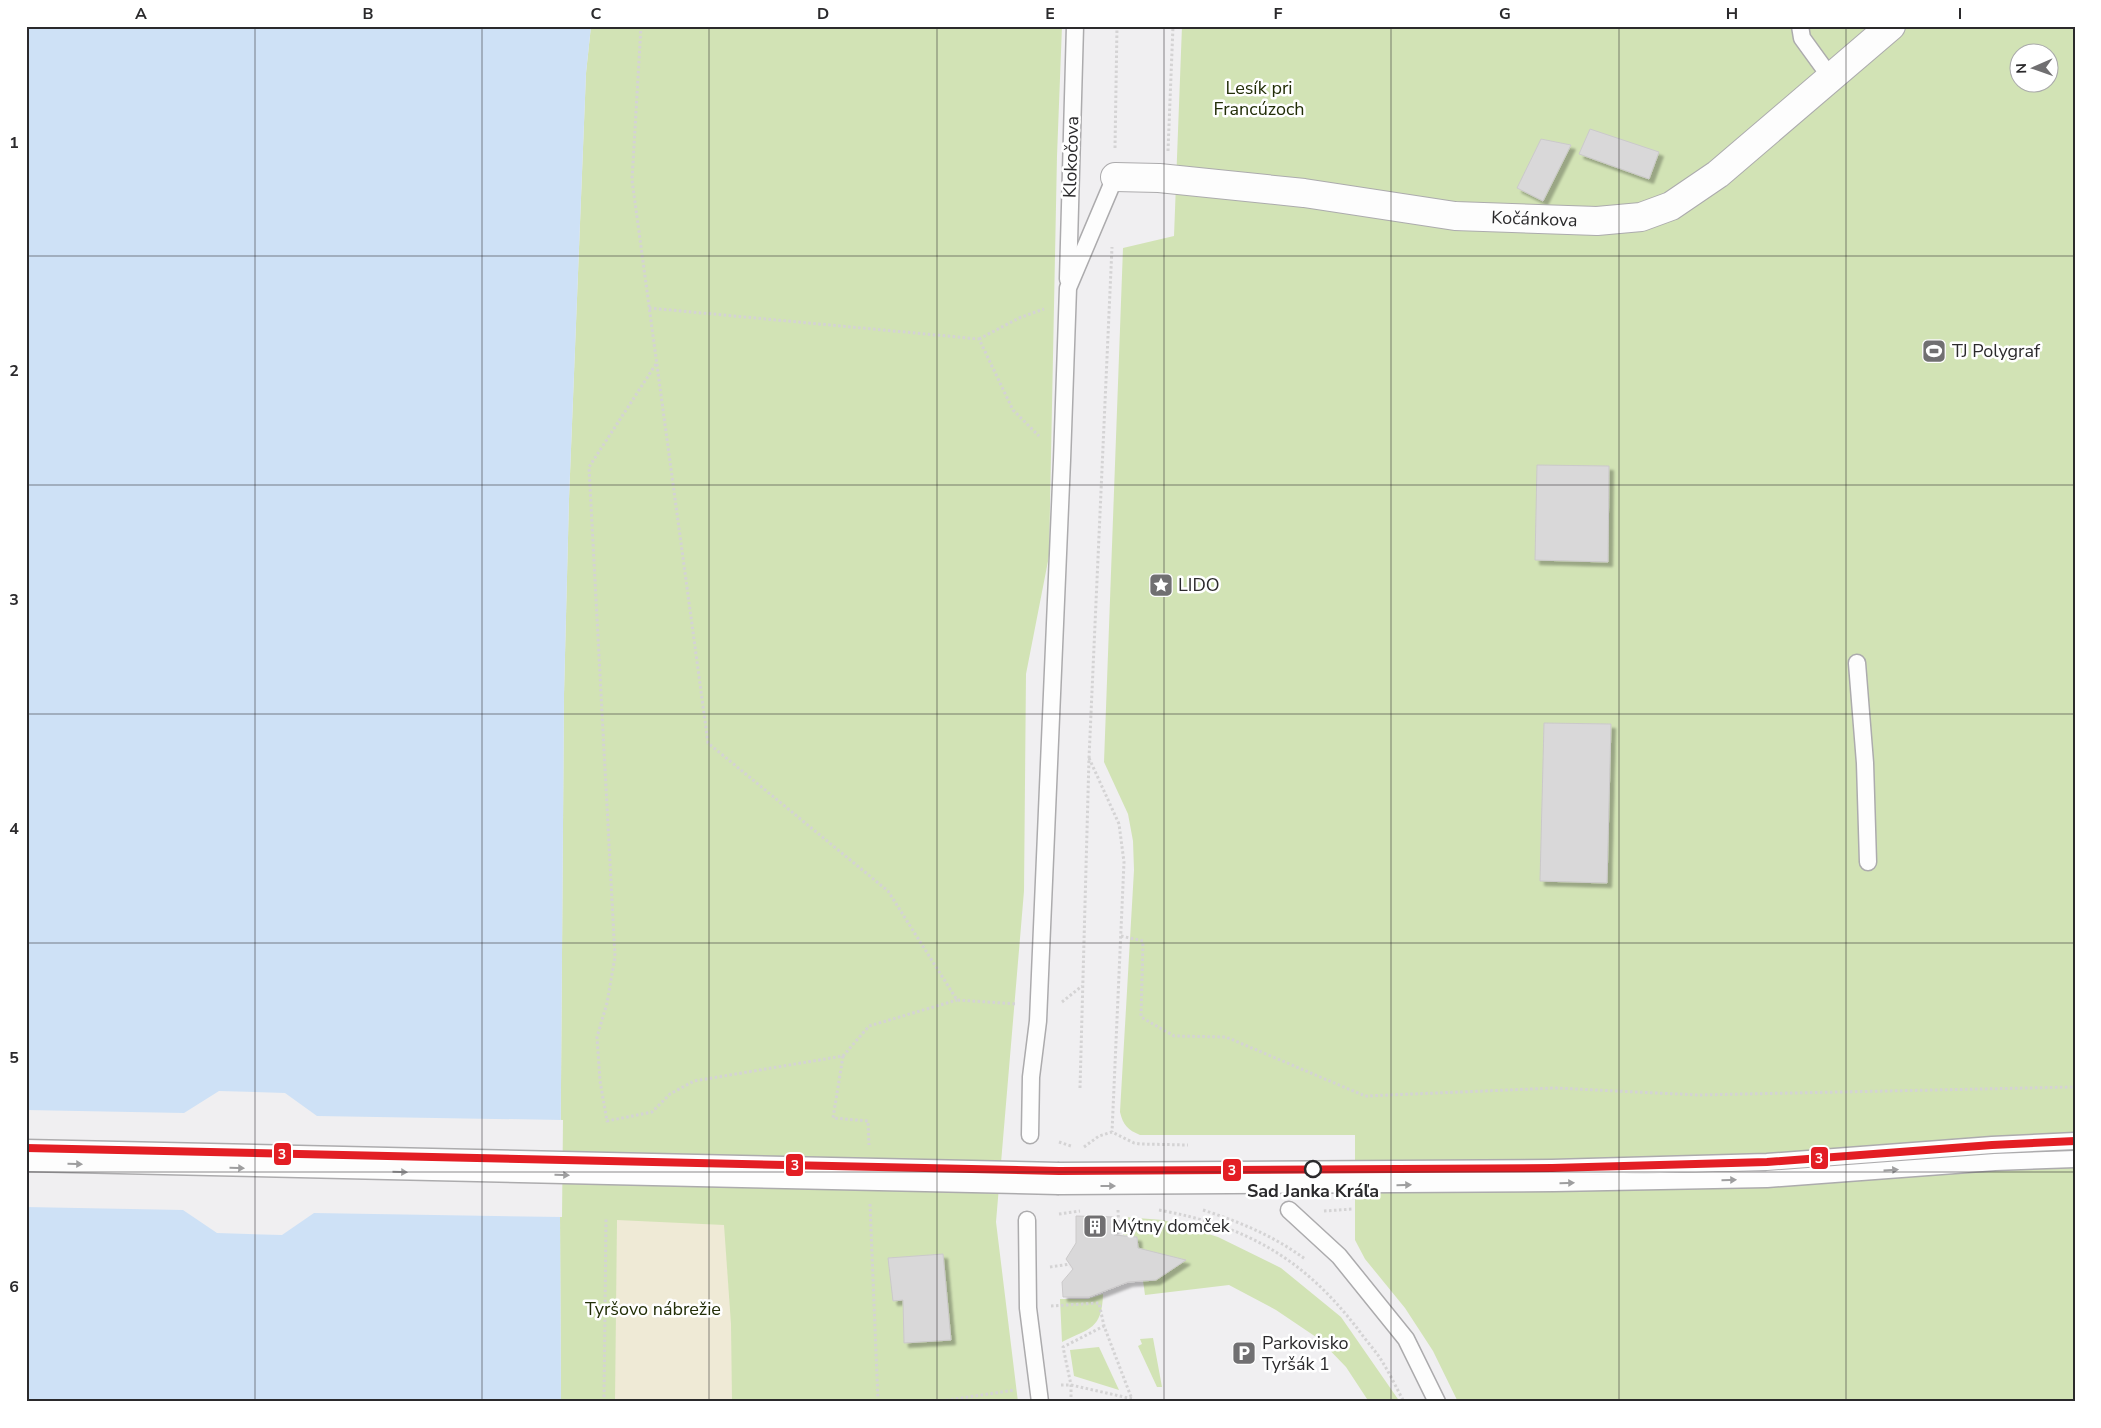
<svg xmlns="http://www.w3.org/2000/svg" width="2101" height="1428" viewBox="0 0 2101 1428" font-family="'Nunito Sans',sans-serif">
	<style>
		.green { fill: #d2e3b5; fill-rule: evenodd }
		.sand { fill: #efead6 }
		.water { fill: #cee1f6 }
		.pier { fill: #f0eff1 }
		.building { fill: #d9d8d9; stroke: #cbc9ca; filter: url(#shadow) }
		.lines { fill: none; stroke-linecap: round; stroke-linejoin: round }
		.service-casing { stroke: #acabad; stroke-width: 19 }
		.minor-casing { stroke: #acabad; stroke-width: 30 }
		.path { stroke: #d4d3d4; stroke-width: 3; stroke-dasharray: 2.5 2.5; stroke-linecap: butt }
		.service { stroke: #fdfdfd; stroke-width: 16 }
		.minor { stroke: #fdfdfd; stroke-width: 28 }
		.service-bridge-casing { stroke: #acabad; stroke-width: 19; stroke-linecap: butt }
		.service-bridge { stroke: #fdfdfd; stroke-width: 16 }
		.tram-1-casing { stroke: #fff; stroke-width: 11 }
		.tram-1 { stroke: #e31e24; stroke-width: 8 }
		.oneway { fill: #9e9e9f }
		.grid { fill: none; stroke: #2b2a2c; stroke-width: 1; stroke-opacity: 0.55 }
		.stop-dot { fill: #fff; stroke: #2b2a2c; stroke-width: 2.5 }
		.labels { text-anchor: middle; stroke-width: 5; stroke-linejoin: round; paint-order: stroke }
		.park-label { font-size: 18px; fill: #222e07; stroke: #fff }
		.street-label { font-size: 18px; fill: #2b2a2c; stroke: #fff }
		.poi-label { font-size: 18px; fill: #2b2a2c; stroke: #fff; text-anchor: start }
		.stop-label { font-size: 18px; font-weight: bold; fill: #2b2a2c; stroke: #fff }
		.line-badge { stroke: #fff; stroke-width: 2 }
		.badge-label { font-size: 14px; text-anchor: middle; font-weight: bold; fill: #fff }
		.neatline { fill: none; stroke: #2b2a2c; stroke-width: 2 }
		.grid-label { font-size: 16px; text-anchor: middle; font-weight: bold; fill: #2b2a2c }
	</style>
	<defs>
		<filter id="shadow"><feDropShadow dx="4.5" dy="4.5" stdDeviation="1" flood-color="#0004"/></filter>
	</defs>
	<rect width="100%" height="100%" fill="#f0eff1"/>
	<g class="green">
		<polygon points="591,26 1062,26 1057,156 1049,556 1026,674 1024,891 996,1222 1018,1402 561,1402 560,1215 564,694 569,499 586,73"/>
		<path d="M1182,26h893v1376h-617l-25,-51 -28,-43 -40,-49 -10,-19v-105h-215c-12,-5 -17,-10 -20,-23l14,-242 -1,-29 -5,-27 -24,-52 19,-514 51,-12zM2018,52h30v30h-30z"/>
		<polygon points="1124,1217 1163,1220 1218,1237 1281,1268 1341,1317 1400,1402 1369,1402 1346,1367 1319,1339 1276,1310 1229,1285 1145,1295 1137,1237 1123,1235"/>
		<path d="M1103,1294c-1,35 -13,34 -41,48l-2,-43h28z"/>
		<polygon points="1153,1338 1162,1387 1157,1387 1138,1346 1142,1344 1140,1339"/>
		<polygon points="1099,1347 1119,1390 1074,1376 1070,1350"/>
	</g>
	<polygon class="sand" points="617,1220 724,1225 731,1324 732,1402 615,1402"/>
	<polygon class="water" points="26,26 591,26 586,73 569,499 564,694 560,1215 561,1402 26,1402"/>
	<polygon class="pier" points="219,1091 285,1093 317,1116 563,1120 562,1217 314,1213 282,1235 217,1233 183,1210 26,1207 26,1110 184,1113"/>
	<g class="building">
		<polygon points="1590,129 1659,152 1649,179 1579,154"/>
		<polygon points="1541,139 1571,145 1543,201 1517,188"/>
		<polygon points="1537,465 1609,466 1608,562 1535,560"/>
		<polygon points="1544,723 1611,724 1607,883 1540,881"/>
		<polygon points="1076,1216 1114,1217 1114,1235 1137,1237 1138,1248 1186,1260 1156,1280 1128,1282 1089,1297 1063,1297 1062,1282 1073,1269 1066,1259 1076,1243"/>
		<polygon points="943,1254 951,1340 904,1343 903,1300 893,1301 888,1258"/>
	</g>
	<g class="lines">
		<g class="service-casing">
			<g id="service">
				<polyline points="1800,26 1802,38 1831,78"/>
				<polyline points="1068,279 1075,26"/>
				<polyline points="1857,663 1865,763 1868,862"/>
				<polyline points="1030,1135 1031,1077 1038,1021 1062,460 1068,288 1115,177"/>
				<polyline points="1059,1171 1552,1168 1767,1162 1992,1145 2075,1141"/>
				<polyline points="1059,1186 1554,1183 1767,1179 1995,1162 2075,1159"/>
				<polyline points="1289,1210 1339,1256 1406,1339 1437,1402"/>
				<polyline points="1027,1220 1028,1308 1040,1402"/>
			</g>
		</g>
		<g class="minor-casing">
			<g id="minor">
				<path id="s1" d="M1115,177l44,1 145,15 151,23 142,5 44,-4 30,-11 47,-32 173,-148"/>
			</g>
		</g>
		<g class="path">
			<polyline points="641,26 632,180 708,743 888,891 957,1000 1017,1004"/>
			<polyline points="1115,148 1117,26"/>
			<polyline points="1168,151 1173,26"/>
			<polyline points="649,308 979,339 1013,410 1039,436"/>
			<polyline points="979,339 1019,318 1044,309"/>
			<polyline points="656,364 589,467 615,957 607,1003 597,1037 600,1081 607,1121 652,1112 670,1094 694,1081 843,1056 869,1026 957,1000"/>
			<polyline points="1089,758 1119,824 1124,862 1112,1132"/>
			<polyline points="1121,936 1143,941 1141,1017 1174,1036 1226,1037 1365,1096 1555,1088 1698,1095 2075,1087"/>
			<polyline points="1062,1002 1082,986"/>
			<polyline points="843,1056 833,1118 868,1121 869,1145"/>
			<polyline points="1080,1088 1089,758 1112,247"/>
			<polyline points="1059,1142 1071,1146"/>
			<polyline points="1084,1147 1099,1136 1112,1132 1134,1143 1140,1144 1188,1145"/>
			<polyline points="870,1204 878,1402"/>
			<polyline points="1118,1210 1119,1235"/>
			<path d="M1159,1210c87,16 144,48 198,118 7,10 16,20 23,30 9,14 16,29 24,44"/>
			<path d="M1203,1210c37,12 71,26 102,49"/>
			<polyline points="1324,1211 1353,1209"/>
			<polyline points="1059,1214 1080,1211"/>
			<polyline points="1050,1267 1070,1264"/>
			<polyline points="1051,1306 1099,1303 1104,1326 1133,1402"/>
			<polyline points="1061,1385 1071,1385 1133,1399"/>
			<polyline points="604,1402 606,1218"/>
			<polyline points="921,1402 949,1400 1015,1390"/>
			<polyline points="1071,1402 1071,1385 1063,1347 1104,1326"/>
		</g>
		<use href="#service" class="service"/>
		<use href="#minor" class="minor"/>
		<g class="service-bridge-casing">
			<g id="service-bridge">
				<polyline points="26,1148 1059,1171"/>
				<polyline points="26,1163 1059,1186"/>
			</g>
		</g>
		<use href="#service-bridge" class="service-bridge"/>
		<g class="tram-1-casing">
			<polyline id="tram-1" points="26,1148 1059,1171 1552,1168 1767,1162 1992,1145 2075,1141"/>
		</g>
		<use href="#tram-1" class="tram-1"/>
	</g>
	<defs><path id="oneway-solid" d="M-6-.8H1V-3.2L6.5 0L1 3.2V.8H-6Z" transform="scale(1.25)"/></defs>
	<g class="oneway">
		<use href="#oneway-solid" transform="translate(75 1164) rotate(1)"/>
		<use href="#oneway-solid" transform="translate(237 1168) rotate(1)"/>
		<use href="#oneway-solid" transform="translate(1891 1170) rotate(-4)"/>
		<use href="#oneway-solid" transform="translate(400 1172) rotate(1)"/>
		<use href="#oneway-solid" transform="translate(562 1175) rotate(1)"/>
		<use href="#oneway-solid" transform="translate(1729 1180) rotate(-1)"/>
		<use href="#oneway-solid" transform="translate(1567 1183) rotate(-1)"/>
		<use href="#oneway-solid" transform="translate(1404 1185) rotate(-1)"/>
		<use href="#oneway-solid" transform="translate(1108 1186)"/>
	</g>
	<path class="grid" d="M255,26v1376M482,26v1376M709,26v1376M937,26v1376M1164,26v1376M1391,26v1376M1619,26v1376M1846,26v1376M26,256h2049M26,485h2049M26,714h2049M26,943h2049M26,1172h2049"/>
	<defs>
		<g id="stadium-square" transform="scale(1.25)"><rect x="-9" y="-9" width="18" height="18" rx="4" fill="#706f71" stroke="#fff"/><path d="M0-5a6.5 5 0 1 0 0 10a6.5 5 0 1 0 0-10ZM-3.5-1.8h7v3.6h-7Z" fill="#fff"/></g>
		<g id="sight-square" transform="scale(1.25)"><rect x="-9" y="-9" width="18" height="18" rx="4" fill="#706f71" stroke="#fff"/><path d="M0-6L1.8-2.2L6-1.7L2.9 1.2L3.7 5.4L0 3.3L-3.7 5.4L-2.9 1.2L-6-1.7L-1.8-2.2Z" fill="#fff"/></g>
		<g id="building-square" transform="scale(1.25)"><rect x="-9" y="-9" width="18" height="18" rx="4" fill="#706f71" stroke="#fff"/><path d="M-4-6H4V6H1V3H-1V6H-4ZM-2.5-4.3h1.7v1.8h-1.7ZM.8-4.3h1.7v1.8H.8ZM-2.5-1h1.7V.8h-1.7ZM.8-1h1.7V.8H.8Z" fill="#fff"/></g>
		<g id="parking-square" transform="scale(1.25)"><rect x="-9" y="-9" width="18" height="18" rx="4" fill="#706f71" stroke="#fff"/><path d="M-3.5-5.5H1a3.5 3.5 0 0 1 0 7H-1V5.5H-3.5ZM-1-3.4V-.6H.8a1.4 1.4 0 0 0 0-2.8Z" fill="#fff"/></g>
	</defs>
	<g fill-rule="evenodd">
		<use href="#stadium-square" x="1934" y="351"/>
		<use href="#sight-square" x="1161" y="585"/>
		<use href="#building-square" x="1095" y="1226"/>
		<use href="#parking-square" x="1244" y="1353"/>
	</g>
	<circle class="stop-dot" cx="1313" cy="1169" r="8"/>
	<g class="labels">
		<g class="park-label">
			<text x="1259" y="94">Lesík pri<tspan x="1259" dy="21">Francúzoch</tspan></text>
			<text x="653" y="1315">Tyršovo nábrežie</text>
		</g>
		<g class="street-label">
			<text transform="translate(1071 157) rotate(-88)" y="6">Klokočova</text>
			<text dy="6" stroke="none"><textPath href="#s1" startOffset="422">Kočánkova</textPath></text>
		</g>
		<g class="poi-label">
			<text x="1952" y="357">TJ Polygraf</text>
			<text x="1178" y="591">LIDO</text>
			<text x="1112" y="1232">Mýtny domček</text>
			<text x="1262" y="1349">Parkovisko<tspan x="1262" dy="21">Tyršák 1</tspan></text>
		</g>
		<g class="stop-label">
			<text x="1313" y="1197">Sad Janka Kráľa</text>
		</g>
	</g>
	<g class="line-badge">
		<rect x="273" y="1142" width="19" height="24" rx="5" fill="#e31e24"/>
		<rect x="1810" y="1146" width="19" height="24" rx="5" fill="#e31e24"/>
		<rect x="785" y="1153" width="19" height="24" rx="5" fill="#e31e24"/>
		<rect x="1222" y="1158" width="20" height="24" rx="5" fill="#e31e24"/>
	</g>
	<g class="badge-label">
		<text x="282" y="1159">3</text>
		<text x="1819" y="1163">3</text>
		<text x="795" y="1170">3</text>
		<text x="1232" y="1175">3</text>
	</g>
	<rect width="2101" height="1428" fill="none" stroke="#ffffff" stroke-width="55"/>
	<g transform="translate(2034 68) rotate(268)"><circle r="24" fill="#ffffff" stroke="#aaaaab"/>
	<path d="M0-4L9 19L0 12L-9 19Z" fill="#706f71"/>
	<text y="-8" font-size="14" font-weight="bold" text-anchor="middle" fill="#2b2a2c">N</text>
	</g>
	<rect x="28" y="28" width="2046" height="1372" class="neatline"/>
	<g class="grid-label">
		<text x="141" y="19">A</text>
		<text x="368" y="19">B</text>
		<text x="596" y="19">C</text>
		<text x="823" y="19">D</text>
		<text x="1050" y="19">E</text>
		<text x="1278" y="19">F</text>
		<text x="1505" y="19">G</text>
		<text x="1732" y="19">H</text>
		<text x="1960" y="19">I</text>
		<text x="14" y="148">1</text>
		<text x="14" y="376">2</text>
		<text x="14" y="605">3</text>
		<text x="14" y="834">4</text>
		<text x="14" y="1063">5</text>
		<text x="14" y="1292">6</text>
	</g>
</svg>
